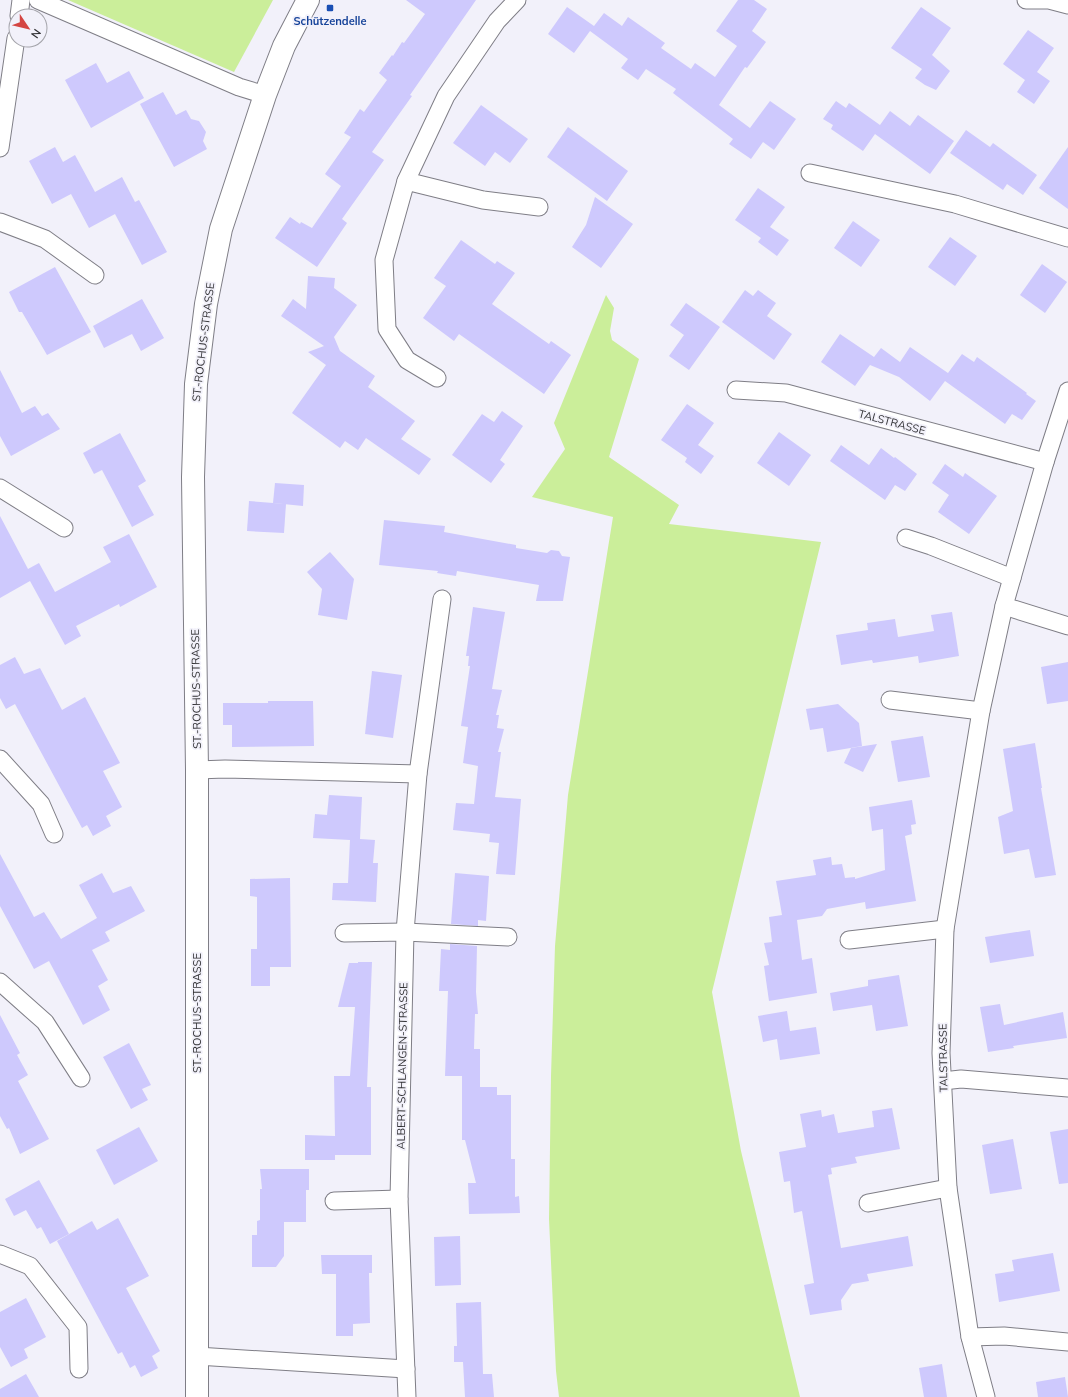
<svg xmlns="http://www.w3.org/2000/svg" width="1068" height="1397" viewBox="0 0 1068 1397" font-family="Mulish,sans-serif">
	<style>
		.green { fill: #cbee9a }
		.building { fill: #cec9fd }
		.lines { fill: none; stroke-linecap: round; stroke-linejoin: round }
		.minor-casing { stroke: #7f7e86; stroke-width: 19 }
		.tertiary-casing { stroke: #7f7e86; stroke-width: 24 }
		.minor { stroke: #fff; stroke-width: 17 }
		.tertiary { stroke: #fff; stroke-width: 22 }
		.transit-dot { fill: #1a4fb4; stroke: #f2f1fa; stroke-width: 1.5 }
		.labels { text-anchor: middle; stroke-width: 3.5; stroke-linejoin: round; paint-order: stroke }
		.transit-label { font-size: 11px; font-weight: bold; fill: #164399; stroke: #f2f1fa }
		.street-label { font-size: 11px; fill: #303033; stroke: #f2f1fa }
	</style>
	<rect width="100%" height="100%" fill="#f2f1fa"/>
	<g class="green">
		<polygon points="68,0 273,0 234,72"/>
		<polygon points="606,295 614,308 610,331 612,340 639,359 609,457 679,505 669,524 821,542 712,992 741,1151 800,1397 559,1397 556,1371 549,1219 551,1076 555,946 568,795 613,517 532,497 565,449 554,423"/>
	</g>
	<g class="building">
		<polygon points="406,0 476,0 410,95 412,96 372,152 384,160 342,219 347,223 317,267 275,238 290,217 300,224 301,222 312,228 341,186 325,174 351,137 344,133 360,109 364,112 387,80 379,73 392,55 393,56 402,42 404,43 425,14"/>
		<polygon points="738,0 754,0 767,9 752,31 766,42 747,68 745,67 719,105 750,128 770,101 796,119 774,150 763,142 751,159 729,144 733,139 673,93 676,89 646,69 638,80 621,68 628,59 590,31 574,53 548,34 567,7 594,26 604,13 622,26 628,17 665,43 661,48 691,69 695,63 715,77 737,46 716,31"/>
		<polygon points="921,7 951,28 932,55 950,71 936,90 925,85 915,78 922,69 891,48"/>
		<polygon points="1028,30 1054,48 1037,72 1050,81 1034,104 1017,92 1025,80 1003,64"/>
		<polygon points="96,63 107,83 129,71 144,98 91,128 65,80"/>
		<polygon points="163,92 176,115 186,110 191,119 199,121 206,132 203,141 207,149 174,167 140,104"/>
		<polygon points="836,101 846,108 849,103 880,125 890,111 910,126 918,115 954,141 930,174 875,134 863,151 831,129 833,125 823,119"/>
		<polygon points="481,105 528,139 510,163 495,152 485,166 453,143"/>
		<polygon points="568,127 628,171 607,201 547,157"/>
		<polygon points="966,130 990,147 993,143 1037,175 1023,195 1007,184 1003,190 950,153"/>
		<polygon points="55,147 63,162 75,155 95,192 122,177 135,202 139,200 167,252 142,265 115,214 89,228 71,194 52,204 29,161"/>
		<polygon points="1068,147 1068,209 1039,188"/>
		<polygon points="758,188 785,207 770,227 789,240 777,256 758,242 761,238 735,220"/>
		<polygon points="595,197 633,224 601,268 572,247 586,225"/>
		<polygon points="853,221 880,240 861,267 834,248"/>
		<polygon points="950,237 977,256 955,286 928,267"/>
		<polygon points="461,240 495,264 497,261 515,273 492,304 549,344 551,341 571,355 544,394 459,334 454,341 423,318 446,286 434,278"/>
		<polygon points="1042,264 1067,282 1045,313 1020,295"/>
		<polygon points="55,267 91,332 47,355 22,312 19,312 9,292"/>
		<polygon points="308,276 335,278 334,288 357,305 334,337 340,351 375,376 368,387 415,421 401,439 431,459 419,475 366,438 358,450 345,441 340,448 292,413 326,365 308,352 324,346 281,316 293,299 306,309"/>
		<polygon points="745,290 753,296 758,290 776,303 767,316 792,334 774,360 722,322"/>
		<polygon points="142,299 164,338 141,351 132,334 104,348 93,326"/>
		<polygon points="686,303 720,327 689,370 669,356 684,335 670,325"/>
		<polygon points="840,334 874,357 881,348 900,362 910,347 948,373 962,354 974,362 977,357 1027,393 1026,394 1036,401 1022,420 1012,414 1005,424 945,381 930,401 899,377 870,365 855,386 821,362"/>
		<polygon points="0,370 22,413 35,406 42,416 48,413 60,429 11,456 0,436"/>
		<polygon points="687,404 714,423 698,445 714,456 701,474 685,462 687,458 661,440"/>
		<polygon points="502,411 523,426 500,460 505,464 491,483 452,455 482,414 494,422"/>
		<polygon points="779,432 811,455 789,486 757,463"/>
		<polygon points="120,433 146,481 138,486 154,515 132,527 102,470 94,474 83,453"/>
		<polygon points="841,445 869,465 881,448 894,458 895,457 917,474 905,491 895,485 885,500 830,461"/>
		<polygon points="945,464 963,477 965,473 997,496 969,534 938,512 949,495 932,483"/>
		<polygon points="275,483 304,485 303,506 273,503"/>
		<polygon points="249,501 286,504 284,533 247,531"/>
		<polygon points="0,516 28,569 39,563 55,592 111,562 103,547 129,534 157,587 120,607 119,604 76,626 81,636 65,645 30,581 0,598"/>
		<polygon points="384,520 445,526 444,532 516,545 516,548 547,553 551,550 559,551 562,556 570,557 563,601 536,601 539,585 457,571 456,576 437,573 438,571 379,565"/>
		<polygon points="330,552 354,579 347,620 318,615 322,589 307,572"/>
		<polygon points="473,607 505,612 492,689 502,690 496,715 499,715 497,728 504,729 498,752 501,752 495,797 521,799 515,875 496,874 499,843 489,842 490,834 453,830 456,803 474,804 478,766 463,763 468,727 461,726 470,666 468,666 469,656 466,656"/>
		<polygon points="952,612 959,656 919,663 918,656 873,663 872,660 841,665 836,635 868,630 867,623 895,619 898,637 934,631 931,615"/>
		<polygon points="15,657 24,674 40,668 62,710 85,697 120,763 103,771 122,807 106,816 111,826 93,836 87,825 82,828 15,704 6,709 0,698 0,665"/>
		<polygon points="1068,662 1068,701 1047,704 1041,667"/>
		<polygon points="372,671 402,675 393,738 365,734"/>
		<polygon points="268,701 313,701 314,746 232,747 232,725 223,725 223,703 268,703"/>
		<polygon points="838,704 859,723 862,746 827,752 823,728 810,730 806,709"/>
		<polygon points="923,736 930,777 898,782 891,741"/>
		<polygon points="1035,743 1042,788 1041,788 1056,875 1035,878 1029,849 1004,854 998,817 1013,811 1003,749"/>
		<polygon points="877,744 863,772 844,763 851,748"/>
		<polygon points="329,795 362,797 360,839 375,840 373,863 378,863 376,902 332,900 333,883 348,883 350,840 313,838 315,814 327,815"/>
		<polygon points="912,800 916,824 911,825 912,834 905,836 916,901 866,909 865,902 827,909 822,916 797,920 802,960 812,958 817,993 769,1001 764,966 769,965 764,943 772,942 769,917 782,915 776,881 816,875 813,860 831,857 832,865 842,864 845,878 855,877 855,879 885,870 883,829 872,831 869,807"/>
		<polygon points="0,854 34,917 44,912 61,939 97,918 79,885 102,873 113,893 131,886 145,911 105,932 110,941 92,950 108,980 98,986 110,1010 83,1025 49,961 34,969 0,906"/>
		<polygon points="455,873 489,876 486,921 478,920 478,926 451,924"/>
		<polygon points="290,878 291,967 270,967 270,986 251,986 251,949 257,949 257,897 250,896 250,879"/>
		<polygon points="1030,930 1034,956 990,963 985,937"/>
		<polygon points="450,944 477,946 476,992 478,1014 475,1014 474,1049 480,1049 480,1087 497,1087 497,1095 511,1095 511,1159 515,1159 515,1197 519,1196 520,1213 469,1214 468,1183 476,1183 465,1140 462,1140 462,1076 445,1076 448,991 439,991 441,949 450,950"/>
		<polygon points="358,962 372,962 367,1087 371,1087 371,1155 335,1155 335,1160 305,1160 305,1135 335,1136 334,1076 350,1076 355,1007 338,1007 349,963 358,963"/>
		<polygon points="899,975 908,1026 876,1031 872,1005 833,1011 830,993 868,986 868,980"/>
		<polygon points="1000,1004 1004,1025 1063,1012 1067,1038 1013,1046 1014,1048 988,1052 980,1007"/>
		<polygon points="787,1011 790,1031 816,1027 820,1054 780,1060 777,1039 763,1042 758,1016"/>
		<polygon points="0,1015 20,1053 17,1055 28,1075 18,1081 49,1139 20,1154 9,1128 7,1129 0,1116"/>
		<polygon points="129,1043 151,1085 142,1089 148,1100 131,1109 103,1057"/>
		<polygon points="892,1108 900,1149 855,1157 857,1163 831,1168 832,1174 828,1175 841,1248 908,1236 913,1266 867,1274 869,1281 852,1284 841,1300 842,1310 810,1315 804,1285 814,1283 802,1211 794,1213 790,1181 784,1182 779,1152 806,1147 800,1114 821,1110 822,1117 834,1114 838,1133 874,1127 872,1111"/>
		<polygon points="139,1127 158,1161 114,1185 96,1150"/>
		<polygon points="1068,1129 1068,1183 1059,1184 1050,1132"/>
		<polygon points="1013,1139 1022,1189 990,1194 982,1145"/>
		<polygon points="260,1169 309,1169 309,1190 306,1190 306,1222 284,1222 284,1256 276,1267 252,1267 252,1235 257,1235 257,1221 260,1220 260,1189 262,1189"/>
		<polygon points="39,1180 69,1234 50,1244 41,1227 37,1229 26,1210 14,1216 5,1199"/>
		<polygon points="118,1218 149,1276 126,1288 160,1351 152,1356 158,1368 141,1377 135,1365 130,1368 122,1352 118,1354 57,1241 92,1221 97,1230"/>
		<polygon points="460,1236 461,1285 435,1286 434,1237"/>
		<polygon points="1053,1253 1060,1291 999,1302 995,1274 1014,1271 1012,1260"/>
		<polygon points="321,1255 372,1255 372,1273 369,1273 370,1323 353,1324 353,1336 336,1336 336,1274 322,1274"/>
		<polygon points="26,1298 46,1337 24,1349 28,1358 11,1367 0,1347 0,1312"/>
		<polygon points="481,1302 483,1374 492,1374 494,1397 465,1397 463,1362 454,1362 454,1346 457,1346 456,1303"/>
		<polygon points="942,1364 947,1397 924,1397 919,1368"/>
		<polygon points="26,1374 39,1397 0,1397 0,1389"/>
		<polygon points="1065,1377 1068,1397 1038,1397 1036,1382"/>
	</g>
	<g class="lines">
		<g class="minor-casing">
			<g id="minor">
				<polyline points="38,0 239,87 265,95"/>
				<polyline points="1026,0 1049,0 1068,5"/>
				<polyline points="19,16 21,0"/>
				<polyline points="0,148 16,38"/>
				<polyline points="810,173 955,204 1068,238"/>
				<polyline points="406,181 483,200 539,207"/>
				<polyline points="0,222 45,239 95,275"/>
				<polyline points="437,378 407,360 387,329 384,260 406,181 446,96 497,21 517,0"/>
				<polyline points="736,390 786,393 1045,462"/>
				<polyline points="0,488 64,528"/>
				<polyline points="906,538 931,546 1012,578"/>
				<polyline points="1004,606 1068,626"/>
				<polyline points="890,700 981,711"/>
				<polyline points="0,759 41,804 54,834"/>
				<polyline points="197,770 225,769 418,774"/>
				<polyline points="344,933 405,932 508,937"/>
				<polyline points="849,940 945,929"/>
				<polyline points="0,982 45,1022 81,1078"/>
				<polyline points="943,1081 961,1079 1068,1088"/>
				<polyline points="334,1201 399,1199"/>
				<polyline points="868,1203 948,1188"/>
				<polyline points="0,1254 30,1266 78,1327 79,1369"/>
				<polyline points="970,1337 1004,1336 1068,1342"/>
				<polyline points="197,1356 406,1369"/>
				<polyline points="407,1397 399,1199 405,932 418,774 442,599"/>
				<polyline points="986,1397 970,1337 948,1188 941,1053 945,929 981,711 1004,606 1045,462 1068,391"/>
			</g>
		</g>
		<g class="tertiary-casing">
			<polyline id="tertiary" points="197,1397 197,770 193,477 196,384 206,304 221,229 265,95 284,46 308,0"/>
		</g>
		<use href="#minor" class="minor"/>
		<use href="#tertiary" class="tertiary"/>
	</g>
	<rect class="transit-dot" x="326" y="4" width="8" height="8" rx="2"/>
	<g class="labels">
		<g class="transit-label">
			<text x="330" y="25">Schützendelle</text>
		</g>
		<g class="street-label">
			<text transform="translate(203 342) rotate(-83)" y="4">ST.-ROCHUS-STRASSE</text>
			<text transform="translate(892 422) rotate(15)" y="4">TALSTRASSE</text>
			<text transform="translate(196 689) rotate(-91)" y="4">ST.-ROCHUS-STRASSE</text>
			<text transform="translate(197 1013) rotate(-90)" y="4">ST.-ROCHUS-STRASSE</text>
			<text transform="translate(943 1058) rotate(-91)" y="4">TALSTRASSE</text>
			<text transform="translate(402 1066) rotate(-89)" y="4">ALBERT-SCHLANGEN-STRASSE</text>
		</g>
	</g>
	<g transform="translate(28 28) rotate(125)"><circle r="19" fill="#f2f1fa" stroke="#a4a4aa"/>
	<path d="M0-3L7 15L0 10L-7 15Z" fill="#d44542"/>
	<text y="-6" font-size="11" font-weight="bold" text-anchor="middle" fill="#303033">N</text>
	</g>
</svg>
